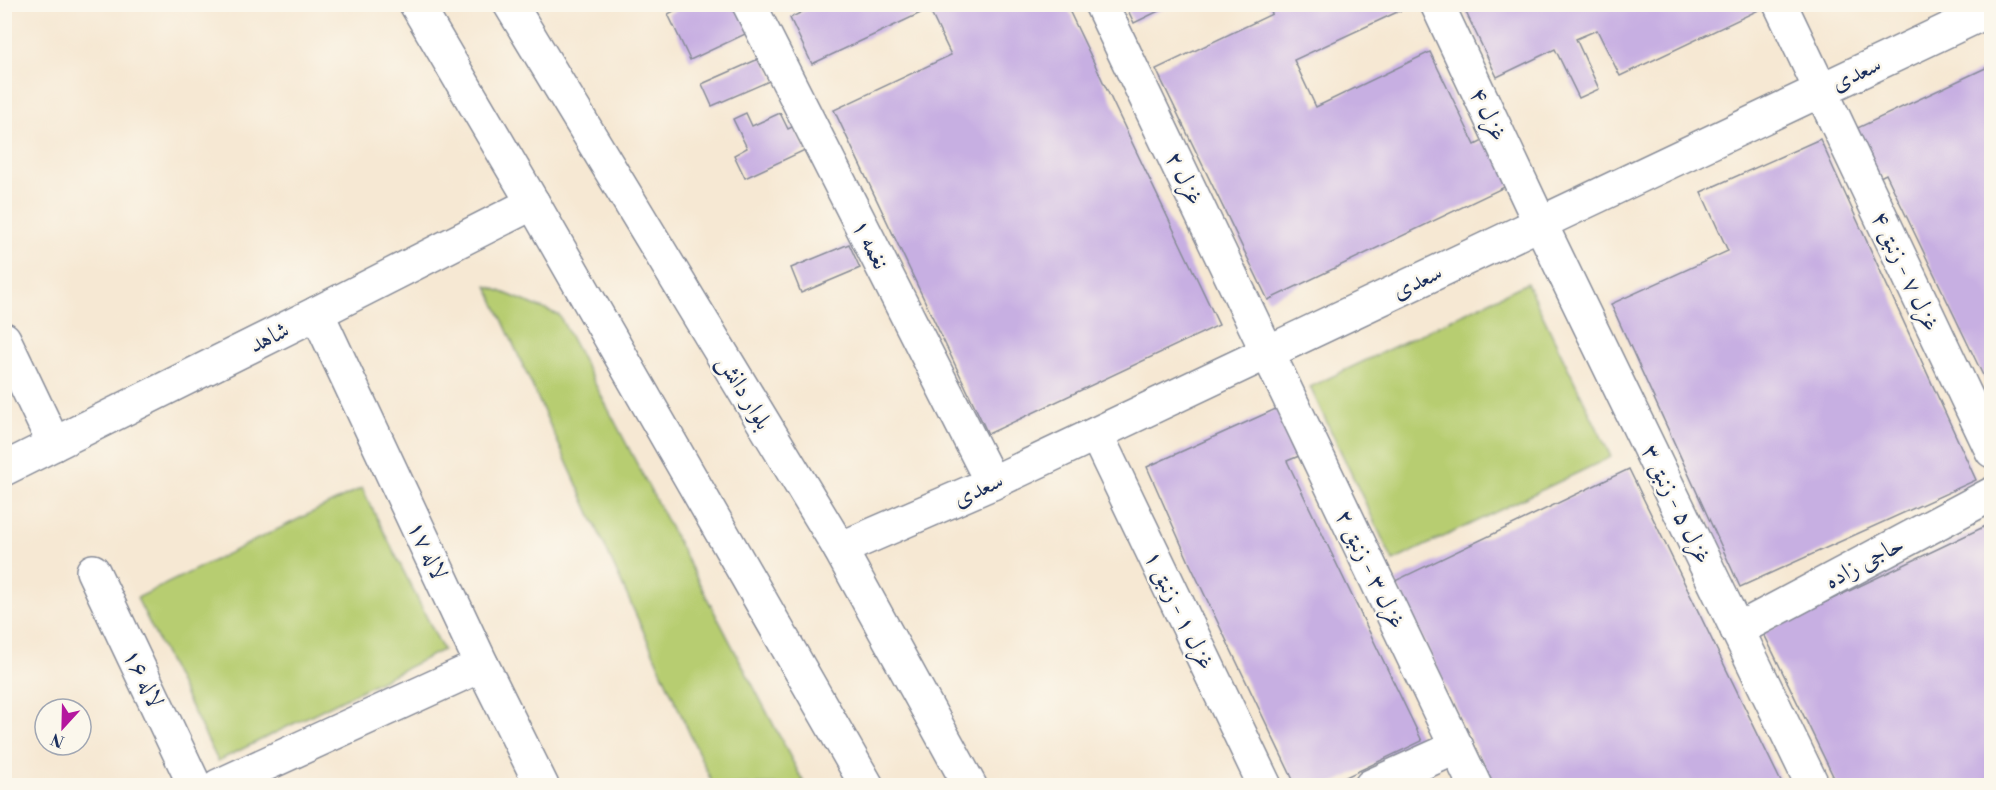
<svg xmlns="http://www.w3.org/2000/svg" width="1996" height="790" viewBox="0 0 1996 790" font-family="'Libre Bodoni',Amiri,serif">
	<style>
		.green { fill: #b7cd71; stroke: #697e68; stroke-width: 1.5 }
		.building { fill: #c7afe2 }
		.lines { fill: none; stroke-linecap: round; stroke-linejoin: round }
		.minor-casing { stroke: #888c98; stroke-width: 36 }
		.minor { stroke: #fff; stroke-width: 33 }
		.labels { text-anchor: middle; stroke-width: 5; stroke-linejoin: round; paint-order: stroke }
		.street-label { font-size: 24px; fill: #1b2f5e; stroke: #fbf7ec }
	</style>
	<rect width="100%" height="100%" fill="#fbf7ec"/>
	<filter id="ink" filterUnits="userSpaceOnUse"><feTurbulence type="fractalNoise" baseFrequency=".0167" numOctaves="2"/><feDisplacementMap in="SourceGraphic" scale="12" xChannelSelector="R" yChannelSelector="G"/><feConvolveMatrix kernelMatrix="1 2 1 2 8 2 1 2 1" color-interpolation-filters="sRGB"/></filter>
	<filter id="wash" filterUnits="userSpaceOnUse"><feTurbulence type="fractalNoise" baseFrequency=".008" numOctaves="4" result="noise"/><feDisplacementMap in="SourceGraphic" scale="24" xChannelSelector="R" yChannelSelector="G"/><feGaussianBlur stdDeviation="1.35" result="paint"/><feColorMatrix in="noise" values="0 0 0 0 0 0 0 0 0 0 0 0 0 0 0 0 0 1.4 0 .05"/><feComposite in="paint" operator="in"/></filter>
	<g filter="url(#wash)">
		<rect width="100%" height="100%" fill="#f6e8d3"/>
		<g class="green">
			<polygon points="1527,283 1611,457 1393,561 1310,387"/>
			<polygon points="487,286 559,315 805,785 713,785"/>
			<polygon points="362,488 443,650 218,761 137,598"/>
		</g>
		<g id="blocks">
			<g class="building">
				<polygon points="680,4 744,4 756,29 690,60 668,14 682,7"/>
				<polygon points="818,4 1066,4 1219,325 988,434 834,110 951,55 929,9 812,64 790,18"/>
				<polygon points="1125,4 1173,4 1134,23"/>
				<polygon points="1267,4 1407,4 1408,7 1294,60 1316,107 1430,52 1475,145 1493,136 1515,182 1268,300 1156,69 1272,14"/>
				<polygon points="1462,4 1761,4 1763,8 1620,76 1597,30 1576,39 1599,89 1579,98 1555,49 1497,77"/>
				<polygon points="763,57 774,79 712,106 702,84"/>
				<polygon points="1992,65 1992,394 1886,174 1872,181 1849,132"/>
				<polygon points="746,113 752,126 780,113 788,129 794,126 805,150 745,178 734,155 747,148 733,119"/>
				<polygon points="1820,139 1976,480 1740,587 1611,304 1728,251 1701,192"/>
				<polygon points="849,244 860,268 801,293 791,268"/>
				<polygon points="1278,408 1299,456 1287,461 1422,741 1327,786 1296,786 1189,562 1147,467"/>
				<polygon points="1629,469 1783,786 1494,786 1395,581"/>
				<polygon points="1992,523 1992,786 1838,786 1763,632"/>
			</g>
		</g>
	</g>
	<g filter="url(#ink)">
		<use href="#blocks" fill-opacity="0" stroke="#888c98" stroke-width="1.5"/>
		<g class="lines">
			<g class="minor-casing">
				<g id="minor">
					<polyline points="416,4 533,203 867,786"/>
					<polyline points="510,4 840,549 970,786"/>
					<polyline points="749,4 992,483"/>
					<polyline points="1101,4 1475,786"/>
					<polyline points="1437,4 1540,223 1813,786"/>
					<polyline points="1780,4 1992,451"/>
					<polyline points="317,313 482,665 542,786"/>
					<polyline points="4,339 54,444"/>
					<polyline points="1096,434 1265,786"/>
					<polyline points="4,469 317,313 533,203"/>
					<polyline points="840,549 992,483 1992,9"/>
					<polyline points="93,571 195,786"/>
					<polyline points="1737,630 1992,494"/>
					<polyline points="218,786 482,665"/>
					<polyline points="1371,786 1457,747"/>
				</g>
			</g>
			<use href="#minor" class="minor"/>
		</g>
	</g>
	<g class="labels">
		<g class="street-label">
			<text transform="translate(1856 73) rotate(-25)" y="8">سعدی</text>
			<text transform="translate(1489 114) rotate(65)" y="8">غزل ۴</text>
			<text transform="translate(1185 178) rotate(64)" y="8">غزل ۲</text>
			<text transform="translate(871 244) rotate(63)" y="8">نغمه ۱</text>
			<text transform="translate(1906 271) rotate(65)" y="8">غزل ۷ - زنبق ۴</text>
			<text transform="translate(1417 281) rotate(-25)" y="8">سعدی</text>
			<text transform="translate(269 337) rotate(-26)" y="8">شاهد</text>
			<text transform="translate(745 392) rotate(59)" y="8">بلوار دانش</text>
			<text transform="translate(978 489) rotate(-24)" y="8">سعدی</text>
			<text transform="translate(1677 504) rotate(64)" y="8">غزل ۵ - زنبق ۳</text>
			<text transform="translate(428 550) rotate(65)" y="8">لاله ۱۷</text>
			<text transform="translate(1864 562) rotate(-28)" y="8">حاجی زاده</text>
			<text transform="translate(1371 569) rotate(64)" y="8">غزل ۳ - زنبق ۲</text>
			<text transform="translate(1180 610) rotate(64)" y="8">غزل ۱ - زنبق ۱</text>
			<text transform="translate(144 678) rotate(64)" y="8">لاله ۱۶</text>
		</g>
	</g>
	<rect width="1996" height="790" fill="none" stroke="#fbf7ec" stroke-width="24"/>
	<g transform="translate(63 727) rotate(202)"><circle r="28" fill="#fbf7ec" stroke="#a1a7b3" stroke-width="1.5"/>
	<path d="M0-4.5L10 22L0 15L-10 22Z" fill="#b5179e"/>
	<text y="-9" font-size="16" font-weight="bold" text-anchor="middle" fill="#1b2f5e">N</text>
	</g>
</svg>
